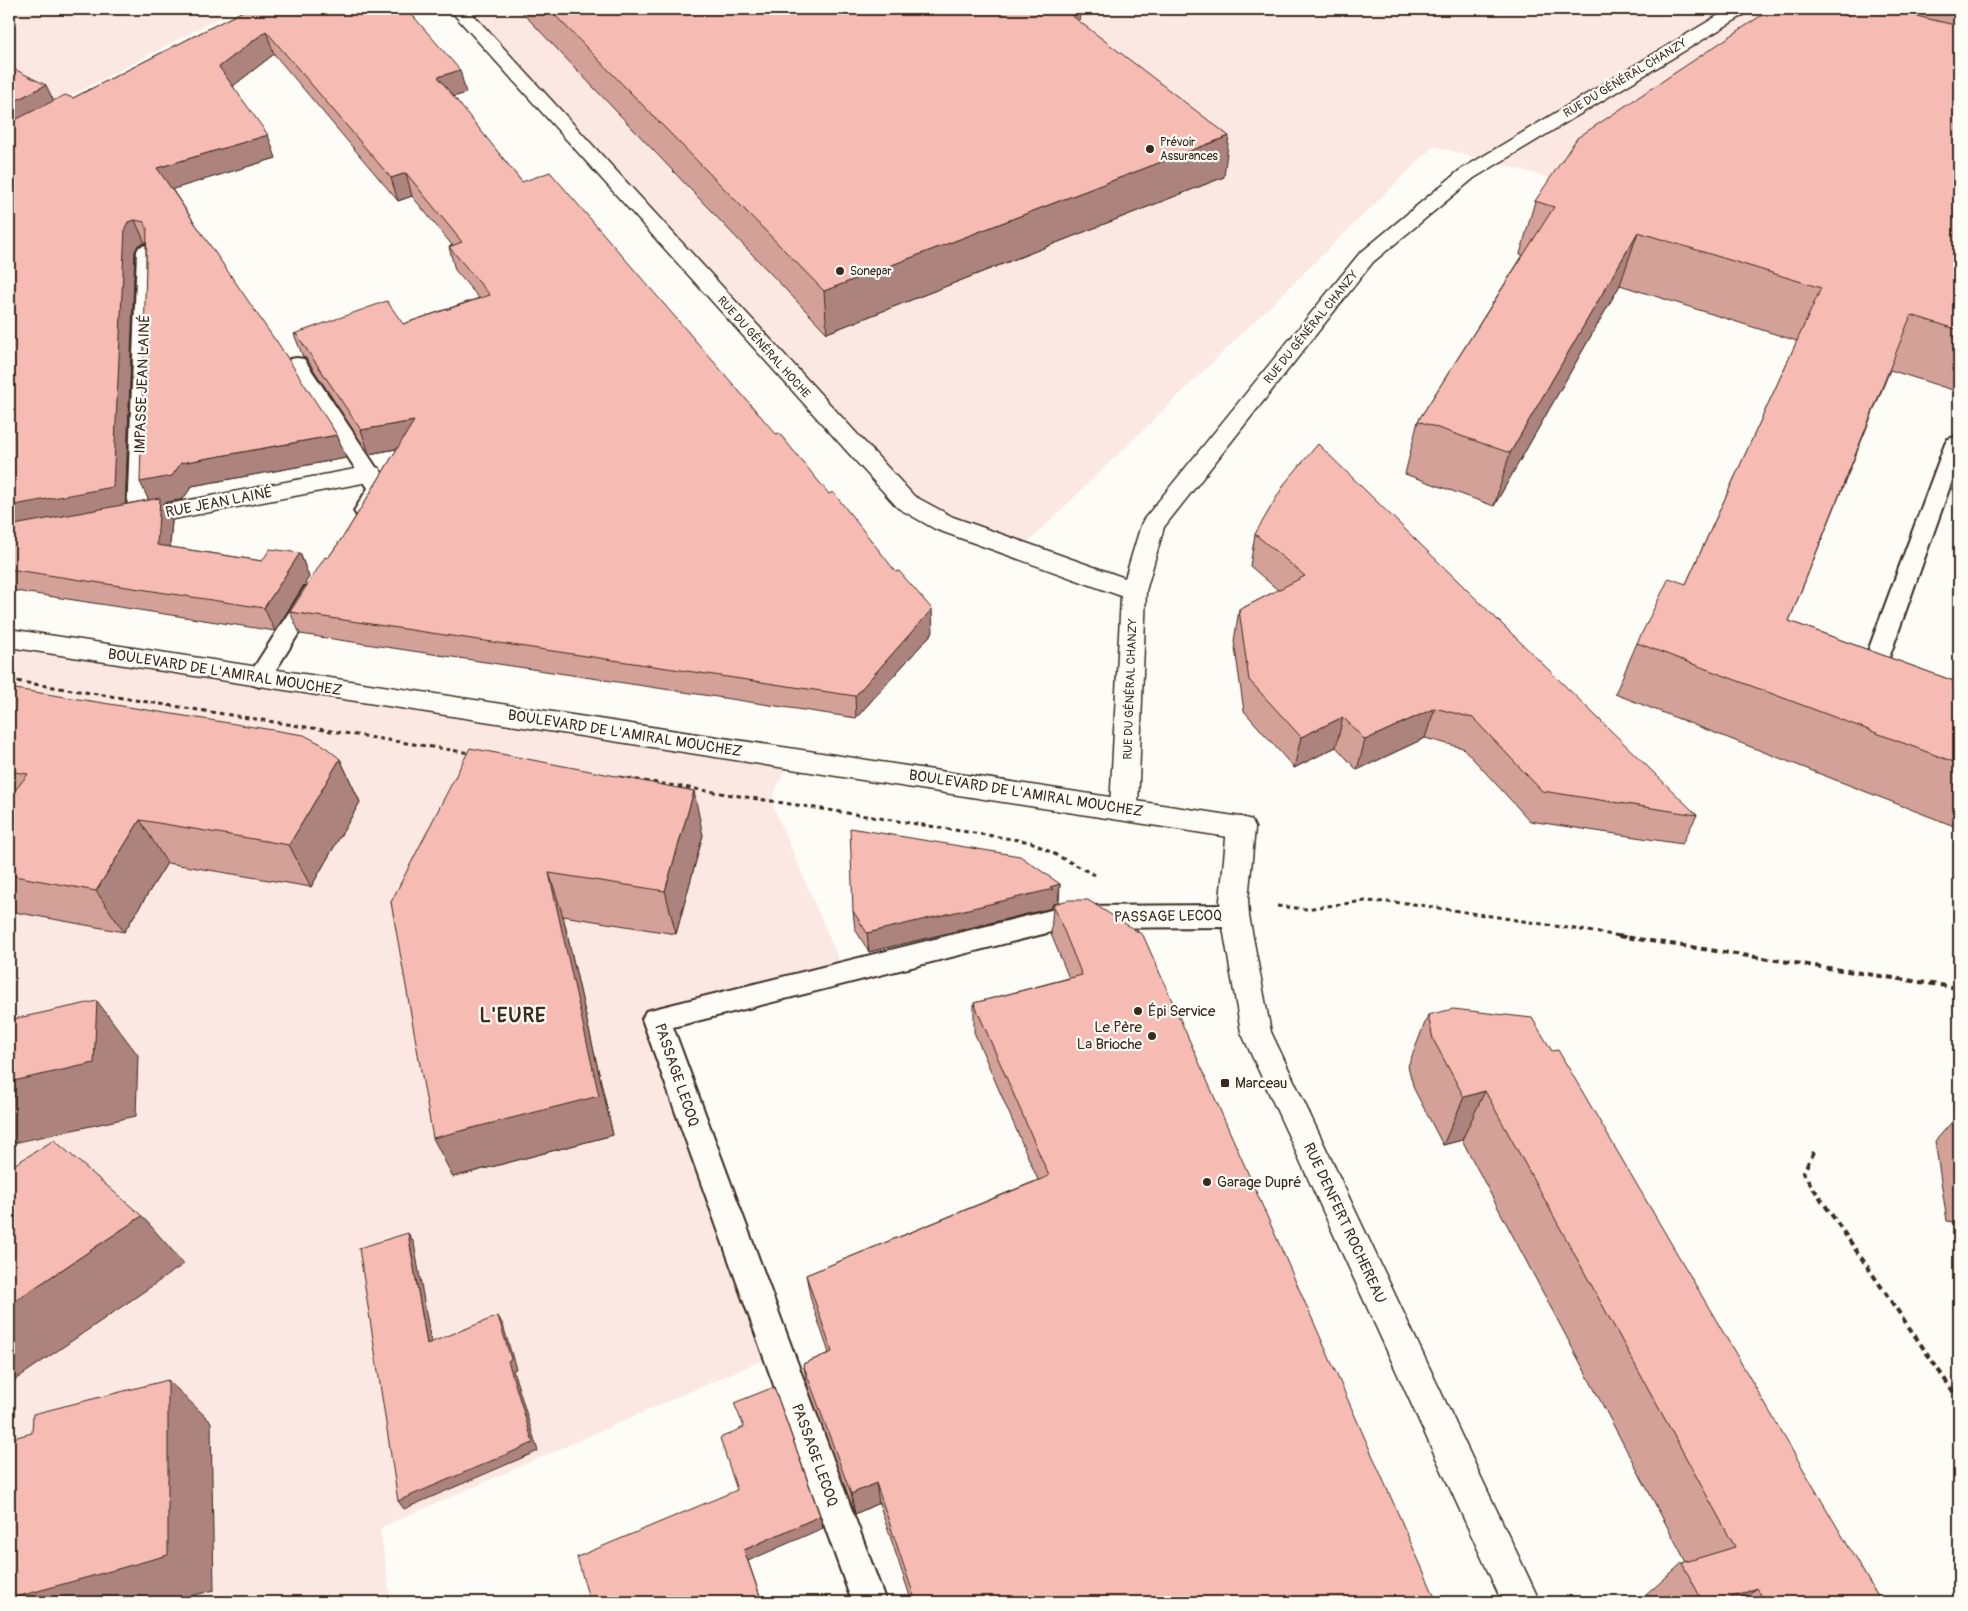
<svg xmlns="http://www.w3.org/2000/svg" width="1968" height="1611" viewBox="0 0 1968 1611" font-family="Pangolin,sans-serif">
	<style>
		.built { fill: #fbe8e2 }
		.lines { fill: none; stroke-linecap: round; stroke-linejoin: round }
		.service-casing { stroke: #3b2a1e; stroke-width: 4 }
		.minor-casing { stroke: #3b2a1e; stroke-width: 3 }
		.secondary-casing { stroke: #3b2a1e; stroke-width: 3 }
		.path-far1 { stroke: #3b2a1e; stroke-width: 3; stroke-dasharray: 4.5 4; stroke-linecap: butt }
		.path { stroke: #3b2a1e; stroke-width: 4; stroke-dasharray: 6 4.5; stroke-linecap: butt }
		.service { fill: #fdfcf7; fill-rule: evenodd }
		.minor { fill: #fdfcf7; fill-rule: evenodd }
		.secondary { fill: #fdfcf7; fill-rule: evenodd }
		.wall { fill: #d4a199; stroke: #3b2a1e; fill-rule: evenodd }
		.shaded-wall { fill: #ac837d; stroke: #3b2a1e }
		.building { fill: #f6bbb2; stroke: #3b2a1e }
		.poi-dot { fill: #3b2a1e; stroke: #fdfcf7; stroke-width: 2 }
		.labels { text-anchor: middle; stroke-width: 4.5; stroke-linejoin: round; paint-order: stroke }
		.far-street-label { font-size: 12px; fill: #3b2a1e; stroke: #fdfcf7 }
		.far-poi-label { font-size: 12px; fill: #3b2a1e; stroke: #fdfcf7; text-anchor: start }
		.street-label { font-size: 15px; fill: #3b2a1e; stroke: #fdfcf7 }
		.poi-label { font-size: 15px; fill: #3b2a1e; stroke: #fdfcf7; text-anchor: start }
		.district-label { font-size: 20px; font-weight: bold; letter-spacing: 1px; fill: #3b2a1e; stroke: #fdfcf7 }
	</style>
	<rect width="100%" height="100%" fill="#fdfcf7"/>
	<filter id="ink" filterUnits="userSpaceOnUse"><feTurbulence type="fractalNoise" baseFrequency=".02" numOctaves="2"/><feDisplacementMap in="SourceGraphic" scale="10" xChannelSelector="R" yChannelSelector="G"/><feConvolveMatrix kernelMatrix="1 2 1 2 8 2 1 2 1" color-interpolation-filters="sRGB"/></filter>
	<g filter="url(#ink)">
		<g class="built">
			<polygon points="9,9 236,9 57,103 9,82"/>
			<polygon points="458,9 1959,9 1959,291 1434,146 1020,550 906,502"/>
			<polygon points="9,639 790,758 771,801 844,972 656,1018 778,1353 380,1528 391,1602 9,1602"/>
		</g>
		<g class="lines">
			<g class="service-casing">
				<g id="service">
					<polygon points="146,245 153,247 155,251 149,517 146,522 138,524 130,522 127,517 137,251 139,247"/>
					<polygon points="297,358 304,359 390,488 373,516 365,518 357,516 354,511 368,488 287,364 290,359"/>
					<polygon points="1955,437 1959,438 1959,461 1879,686 1875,692 1867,695 1859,692 1855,686 1945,444 1948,439"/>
					<polygon points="313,585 321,587 324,593 267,684 259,687 251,684 247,678 251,672 305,587"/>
					<polygon points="1235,905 1244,908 1248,916 1244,924 1235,927 1067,928 673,1027 886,1602 852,1602 642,1019 646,1011 1067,906"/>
				</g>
			</g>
			<g class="minor-casing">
				<g id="minor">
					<polygon points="449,9 468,9 914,496 953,517 1125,578 1141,525 1144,519 1359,254 1460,170 1729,9 1750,9 1747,13 1474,178 1373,262 1164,527 1146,591 1138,808 1134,816 1124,819 1114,816 1110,808 1121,596 935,529 898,508"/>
					<polygon points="371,466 379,468 383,474 379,480 131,527 123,525 119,519 123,513 131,511"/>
					<polygon points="1241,817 1251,820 1255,828 1248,900 1249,916 1271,1032 1540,1602 1502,1602 1241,1032 1221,916 1220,900 1227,828 1231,820"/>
				</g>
			</g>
			<g class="secondary-casing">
				<polygon id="secondary" points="9,629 1241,817 1251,820 1255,828 1251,836 1241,839 9,647"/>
			</g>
			<g class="path-far1">
				<polyline points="9,680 470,753"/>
				<polyline points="619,777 1031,842 1095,875"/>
				<polyline points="1277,906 1305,909 1365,901 1407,903 1626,937"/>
			</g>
			<g class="path">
				<polyline points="1618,936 1959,988"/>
				<polyline points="1814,1152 1803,1173 1959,1400"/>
			</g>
			<use href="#service" class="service"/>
			<use href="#minor" class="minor"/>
			<use href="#secondary" class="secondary"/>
		</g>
		<g class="wall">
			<path d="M247,9l219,84 -13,4 69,85 411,450 -77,86 -556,-84 -10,-22 57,-81 50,-82 -28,5 -63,-96 -3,-1 -9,-23 109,-10 76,-26 -24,-28 -6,-23 3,-2 -40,-49 -14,5 -124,-147 -41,32 43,72 -104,31 165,246 9,23 -154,28 -9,13 -20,4 9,18 -2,26 92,14 38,-8 9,24 -34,54 -266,-41v-523l44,34 20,-3zM145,243h1l2,257 -22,4 9,-253 3,-6z"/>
			<polygon points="519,9 1075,9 1079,22 1224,177 827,333"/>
			<polygon points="1851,9 1959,9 1959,392 1890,370 1789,621 1959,683 1959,828 1615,694 1637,643 1686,584 1797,341 1620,285 1494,506 1405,474 1418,421 1523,255 1520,254 1535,201 1848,16"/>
			<polygon points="1255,534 1697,815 1682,844 1530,821 1463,748 1425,738 1357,770 1336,747 1294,768 1244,711 1234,641 1239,610 1278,590 1250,566"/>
			<polygon points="9,688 340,759 360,802 311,887 167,863 124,932 9,911"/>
			<polygon points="703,835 676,934 563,916 613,1135 453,1177 391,902"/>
			<polygon points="1060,884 1059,903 1437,1602 912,1602 879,1503 855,1514 808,1387 803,1364 829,1353 811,1300 806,1275 1038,1180 974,1032 974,1003 1069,978 1051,934 1053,905 1052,905 1052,908 869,952 855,929 853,911"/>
			<polygon points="1428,1015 1552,1051 1881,1602 1649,1602 1645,1596 1682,1563 1686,1562 1462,1140 1443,1145 1414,1089 1408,1066"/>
			<polygon points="1959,1114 1959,1223 1947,1221 1935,1141"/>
		</g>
		<g class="shaded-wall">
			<polygon points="1080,13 1078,53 1071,15"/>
			<polygon points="266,31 274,54 228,90 219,67"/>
			<polygon points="460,70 466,93 443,100 438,77"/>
			<polygon points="46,85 57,108 9,133 9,104"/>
			<polygon points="268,135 276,158 167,191 157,168"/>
			<polygon points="1229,136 1224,177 827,333 824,291"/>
			<polygon points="406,173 412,196 398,201 391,178"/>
			<polygon points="135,220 145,243 138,245 135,251 125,510 9,532 9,506 125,228 128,222"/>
			<polygon points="1638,232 1620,285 1494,506 1510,453"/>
			<polygon points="414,421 421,444 369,454 361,430"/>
			<polygon points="337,435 346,458 192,486 183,499 163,503 172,521 168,568 157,545 151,505 140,482 181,463"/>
			<polygon points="300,553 309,577 275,631 264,608"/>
			<polygon points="932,609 933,632 856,718 855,696"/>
			<polygon points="1435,708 1425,738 1357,770 1365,740"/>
			<polygon points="1343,717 1336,747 1294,768 1301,737"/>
			<polygon points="340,759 360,802 311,887 289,845"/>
			<polygon points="694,791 703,835 676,934 665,891"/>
			<polygon points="140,820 167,863 124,932 96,891"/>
			<polygon points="549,873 563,916 613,1135 453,1177 433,1138"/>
			<polygon points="1060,884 1058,903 1052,905 1052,908 869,952 867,933"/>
			<polygon points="97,1001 138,1055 136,1116 9,1144 9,1082"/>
			<polygon points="1485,1091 1462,1140 1443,1145 1464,1097"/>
			<polygon points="142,1216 184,1264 9,1384 9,1305"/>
			<polygon points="408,1233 414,1243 433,1353 427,1344"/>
			<polygon points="498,1316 503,1325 516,1369 513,1370 538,1451 404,1509 398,1501 508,1361"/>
			<polygon points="168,1380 211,1422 214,1590 169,1602 9,1602 9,1560"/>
			<polygon points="876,1483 879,1503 855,1514 851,1494"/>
			<polygon points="820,1516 823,1528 748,1561 762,1602 744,1550"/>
			<polygon points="1757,1588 1738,1602 1720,1602"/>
		</g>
		<g class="building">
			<polygon points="247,9 407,9 460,70 438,77 522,182 550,172 776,434 779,433 829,494 833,492 896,572 899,571 932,609 855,696 290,612 325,557 328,558 347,531 414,421 361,430 297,335 294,334 387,301 403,324 490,295 449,247 462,242 406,173 391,178 266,31 219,67 268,135 157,168 275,340 276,340 337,435 181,463 172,476 140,482 147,228 144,222 135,220 128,222 125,228 113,487 9,506 9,123 65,95 73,98"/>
			<polygon points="549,9 1075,9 1080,13 1071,15 1229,136 824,291"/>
			<polygon points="1771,9 1818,9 1848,16 1851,9 1886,9 1959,26 1959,330 1911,315 1789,621 1959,683 1959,764 1637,643 1669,578 1686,584 1821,288 1638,232 1510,453 1418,421 1554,207 1535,201 1577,138"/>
			<polygon points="9,67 10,67 46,85 9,104"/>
			<polygon points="1318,444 1697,815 1542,791 1473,718 1435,708 1365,740 1343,717 1301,737 1249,680 1239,610 1305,576 1255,534 1285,483"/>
			<polygon points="160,498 157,545 262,561 270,549 300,553 264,608 9,569 9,526"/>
			<polygon points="9,688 304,735 323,745 340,759 289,845 140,820 96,891 9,875 9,798 28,774 9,771"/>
			<polygon points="470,748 694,791 665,891 549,873 599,1096 433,1138 391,902"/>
			<polygon points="850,828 1020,856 1060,884 1050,887 1053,889 867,933 853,911"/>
			<polygon points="1069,900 1088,900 1143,935 1437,1602 916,1602 876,1483 851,1494 803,1364 832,1352 806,1275 1049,1176 974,1003 1082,975 1053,904"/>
			<polygon points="97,1001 94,1063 9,1082 9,1020"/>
			<polygon points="1453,1009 1532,1018 1552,1051 1558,1050 1881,1602 1765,1602 1757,1588 1720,1602 1703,1602 1682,1563 1735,1547 1485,1091 1464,1097 1433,1039 1428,1015"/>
			<polygon points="54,1140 142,1216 9,1305 9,1168"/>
			<polygon points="408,1233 427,1344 498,1316 511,1359 508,1361 533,1443 398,1501 359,1248"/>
			<polygon points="168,1380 168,1555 9,1599 9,1439 32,1433 33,1414"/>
			<polygon points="774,1387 820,1516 744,1550 762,1602 590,1602 577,1557 737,1490 720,1438 744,1427 734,1403"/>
		</g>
	</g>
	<g class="poi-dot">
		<circle cx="1150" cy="149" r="5"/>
		<circle cx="840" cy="271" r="5"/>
		<circle cx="1138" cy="1011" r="5"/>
		<circle cx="1152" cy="1036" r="5"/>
		<rect x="1220" y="1078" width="10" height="10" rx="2.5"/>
		<circle cx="1207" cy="1182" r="5"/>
	</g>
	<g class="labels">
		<g class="far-street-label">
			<text transform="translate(1625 78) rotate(-31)" y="4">RUE DU GÉNÉRAL CHANZY</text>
			<text transform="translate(1311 327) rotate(-51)" y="4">RUE DU GÉNÉRAL CHANZY</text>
			<text transform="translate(764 347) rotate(48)" y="4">RUE DU GÉNÉRAL HOCHE</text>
			<text transform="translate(1130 689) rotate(-88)" y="4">RUE DU GÉNÉRAL CHANZY</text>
		</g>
		<g class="far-poi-label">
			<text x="1160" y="146">Prévoir<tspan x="1160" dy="14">Assurances</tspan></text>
			<text x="850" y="275">Sonepar</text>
		</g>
		<g class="street-label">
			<text transform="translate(142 384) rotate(-88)" y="5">IMPASSE JEAN LAINÉ</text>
			<text transform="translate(219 502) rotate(-11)" y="5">RUE JEAN LAINÉ</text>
			<text transform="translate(225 672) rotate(9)" y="5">BOULEVARD DE L'AMIRAL MOUCHEZ</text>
			<text transform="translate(625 733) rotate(9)" y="5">BOULEVARD DE L'AMIRAL MOUCHEZ</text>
			<text transform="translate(1026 793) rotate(9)" y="5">BOULEVARD DE L'AMIRAL MOUCHEZ</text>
			<text transform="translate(1168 916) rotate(-1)" y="5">PASSAGE LECOQ</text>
			<text transform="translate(677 1075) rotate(71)" y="5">PASSAGE LECOQ</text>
			<text transform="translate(1345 1223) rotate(65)" y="5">RUE DENFERT ROCHEREAU</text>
			<text transform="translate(815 1455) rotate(70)" y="5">PASSAGE LECOQ</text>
		</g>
		<g class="poi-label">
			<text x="1148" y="1016">Épi Service</text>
			<text x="1142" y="1032" text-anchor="end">Le Père<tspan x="1142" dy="17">La Brioche</tspan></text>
			<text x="1235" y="1088">Marceau</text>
			<text x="1217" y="1187">Garage Dupré</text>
		</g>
		<g class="district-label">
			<text x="513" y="1022">L'EURE</text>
		</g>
	</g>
	<rect width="1968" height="1611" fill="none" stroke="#fdfcf7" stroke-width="30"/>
	<rect x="15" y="15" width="1938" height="1581" fill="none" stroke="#3b2a1e" stroke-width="2" filter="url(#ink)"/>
</svg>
